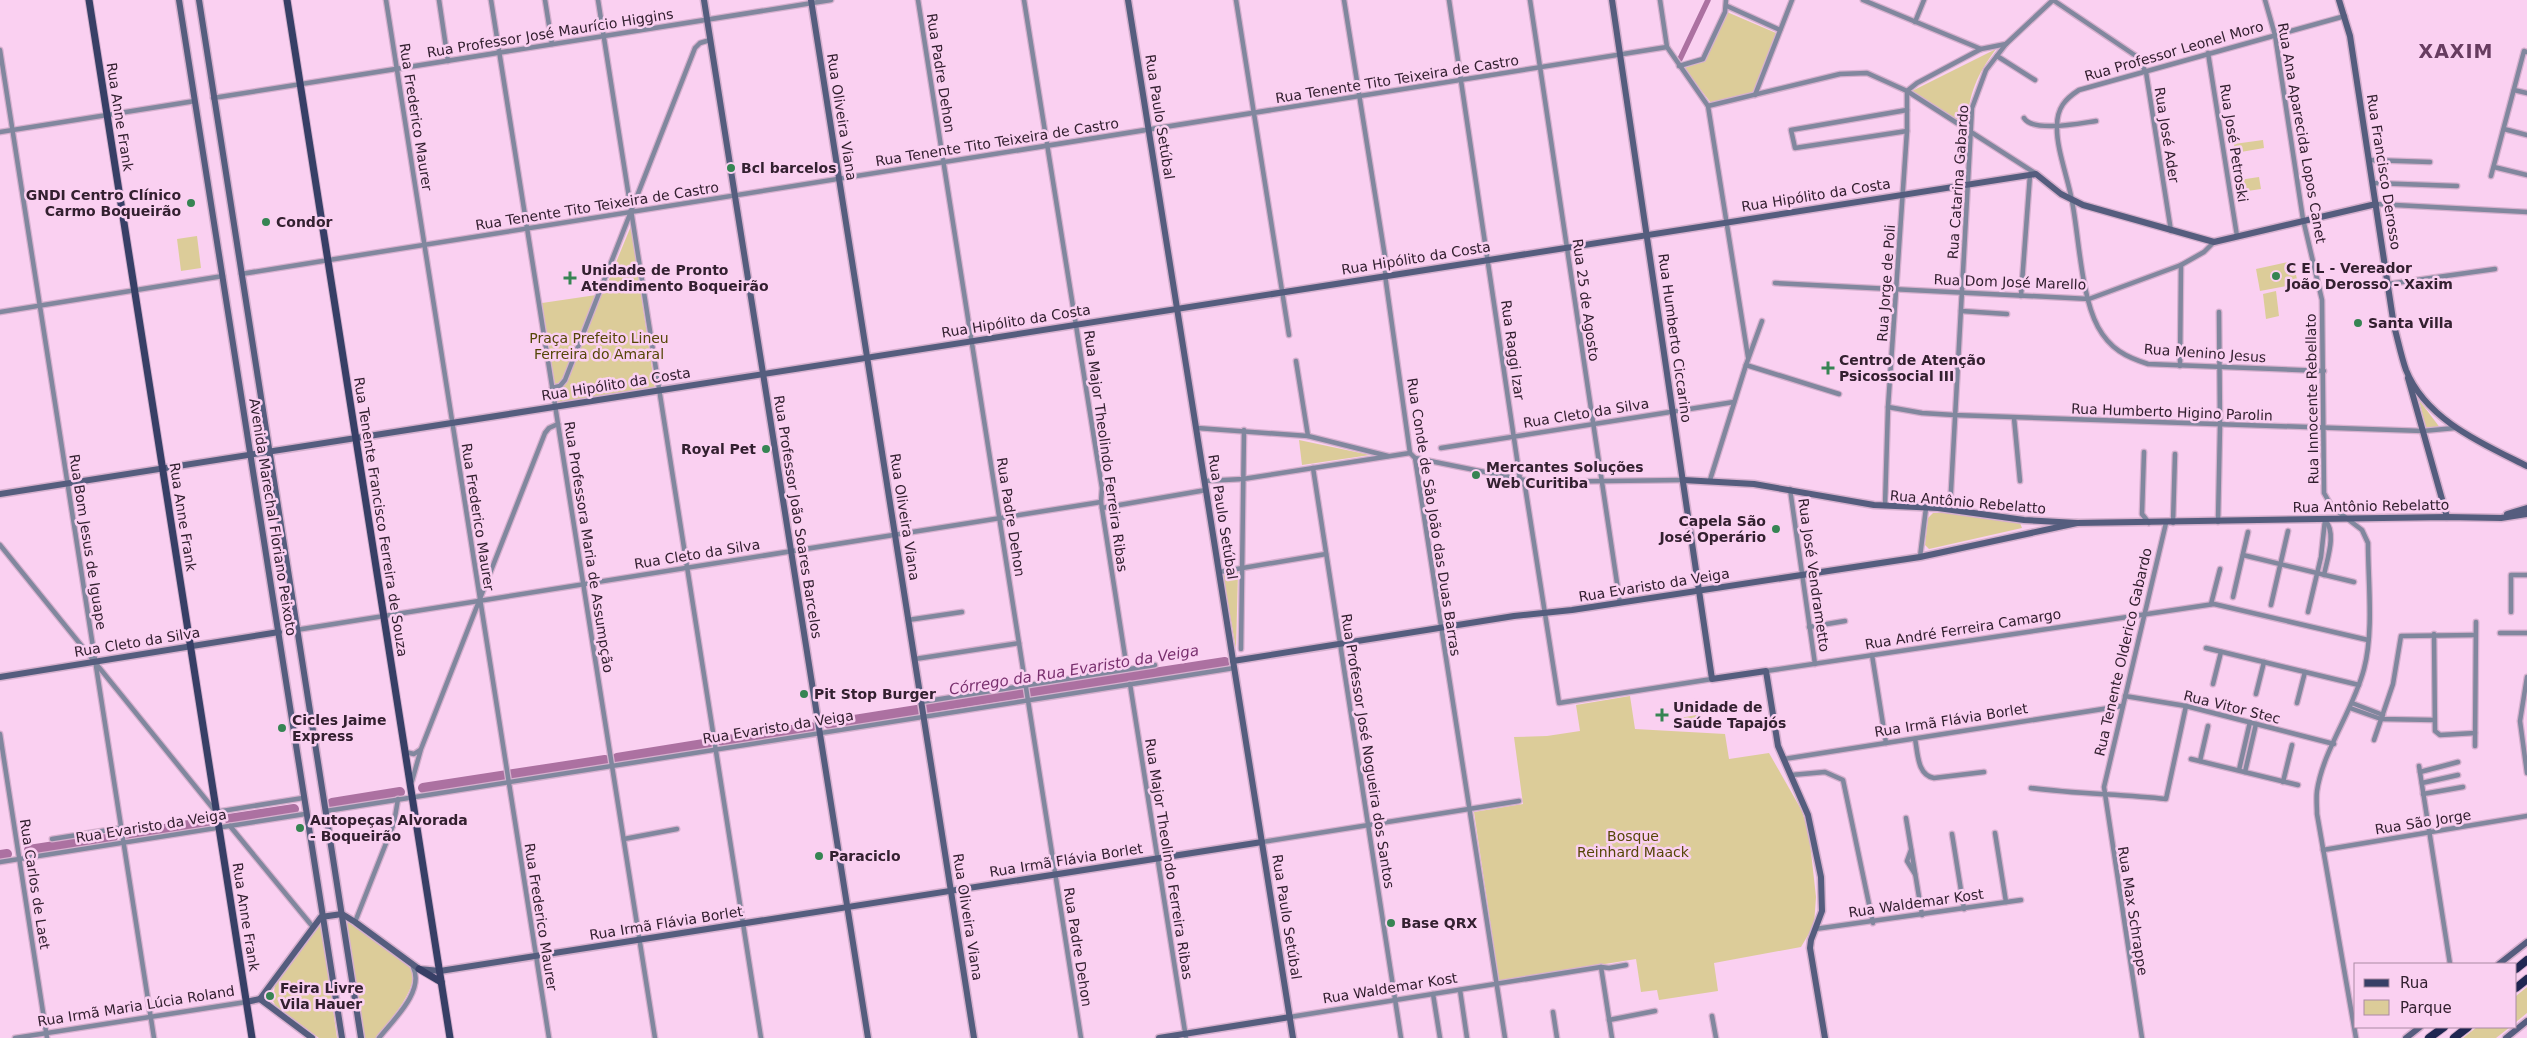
<svg xmlns="http://www.w3.org/2000/svg" width="2527" height="1038" viewBox="0 0 2527 1038" font-family="'DejaVu Sans',sans-serif">
	<style>
		.green { fill: #dccc99 }
		.lines { fill: none; stroke-linecap: round; stroke-linejoin: round }
		.canal { stroke: #ac71a1; stroke-width: 5.5 }
		.river { stroke: #ac71a1; stroke-width: 10 }
		.street-casing { stroke: #d6b0ce; stroke-width: 7 }
		.secondary-casing { stroke: #d6b0ce; stroke-width: 9 }
		.primary-casing { stroke: #d6b0ce; stroke-width: 9 }
		.highway-casing { stroke: #d6b0ce; stroke-width: 10 }
		.street { stroke: #81879e; stroke-width: 4.5 }
		.secondary { stroke: #555d7e; stroke-width: 6 }
		.primary { stroke: #373f66; stroke-width: 7 }
		.highway { stroke: #1f2651; stroke-width: 8 }
		.poi-dot { fill: #368453; stroke: #fad0f1; stroke-width: 2 }
		.labels { text-anchor: middle; stroke-width: 5; stroke-linejoin: round; paint-order: stroke }
		.street-label { font-size: 14px; fill: #332030; stroke: #fad0f1 }
		.poi-label { font-size: 14px; font-weight: bold; fill: #332030; stroke: #fad0f1; text-anchor: start }
		.park-label { font-size: 14px; fill: #554607; stroke: #fad0f1 }
		.water-label { font-size: 15px; font-style: italic; fill: #79306e; stroke: #fad0f1 }
		.district-label { font-size: 19px; font-weight: bold; letter-spacing: 1px; fill: #673c60; stroke: #fad0f1 }
	</style>
	<rect width="100%" height="100%" fill="#fad0f1"/>
	<g class="green">
		<polygon points="1727,12 1776,33 1753,92 1711,103 1684,68 1705,61"/>
		<path d="M1996,49c-20,27 -26,43 -30,77l-54,-35z"/>
		<polygon points="2263,140 2264,148 2235,153 2234,144"/>
		<polygon points="2259,177 2261,189 2241,192 2239,180"/>
		<polygon points="631,226 655,389 558,404 542,303 603,294"/>
		<polygon points="197,236 201,268 181,271 177,239"/>
		<polygon points="2293,261 2298,284 2260,291 2256,269"/>
		<polygon points="2276,291 2279,316 2266,319 2263,294"/>
		<polygon points="2419,400 2441,429 2426,429"/>
		<polygon points="1299,440 1370,455 1302,465"/>
		<polygon points="1933,513 1950,513 2020,523 2022,528 1929,549 1925,545 1928,518"/>
		<polygon points="1238,572 1236,649 1223,575"/>
		<polygon points="1630,696 1635,729 1725,734 1729,759 1769,753 1802,811 1809,834 1816,897 1814,925 1801,947 1714,963 1718,991 1659,1000 1657,990 1641,992 1636,959 1499,981 1474,812 1523,804 1514,737 1547,736 1580,731 1576,705"/>
		<polygon points="1702,714 1703,725 1682,729 1680,718"/>
		<path d="M348,922l64,45c8,21 -23,54 -36,71h-13l-17,-113z"/>
		<polygon points="317,927 320,926 322,930 337,1038 319,1038 277,1008 273,1001 275,984"/>
		<polygon points="2527,987 2527,1013 2516,1022 2516,996"/>
		<polygon points="2477,1027 2510,1027 2496,1038 2463,1038"/>
	</g>
	<g class="lines">
		<polyline class="canal" points="1680,59 1708,0"/>
		<g class="river">
			<polyline points="927,708 1225,662"/>
			<polyline points="829,724 917,710"/>
			<polyline points="722,741 811,727"/>
			<polyline points="617,758 710,743"/>
			<polyline points="423,788 605,760"/>
			<polyline points="332,803 400,792"/>
			<polyline points="229,819 294,809"/>
			<polyline points="129,835 207,822"/>
			<polyline points="29,850 113,837"/>
			<polyline points="0,855 7,854"/>
		</g>
		<g class="street-casing">
			<g id="street">
				<polyline points="386,0 549,1038"/>
				<polyline points="439,0 448,61"/>
				<polyline points="491,0 655,1038"/>
				<polyline points="545,0 552,44"/>
				<polyline points="598,0 761,1038"/>
				<polyline points="918,0 1081,1038"/>
				<polyline points="1024,0 1102,488 1101,502 1127,669"/>
				<polyline points="1236,0 1289,335"/>
				<polyline points="1344,0 1386,263 1385,275 1410,453 1415,458 1505,1038"/>
				<polyline points="1449,0 1520,479 1525,486 1559,703 1712,679"/>
				<polyline points="1530,0 1620,603"/>
				<polyline points="1660,0 1667,47 1708,106 1748,357"/>
				<polyline points="1863,0 1981,49"/>
				<polyline points="2053,0 2136,56 2146,72 2171,231"/>
				<path d="M2265,0l10,35 28,184 19,81 2,193 8,14 30,23 6,13c0,39 6,88 -4,126 -11,42 -41,81 -47,122 -1,8 0,16 0,23l39,224"/>
				<polyline points="1727,6 1780,30"/>
				<polyline points="1915,22 1924,0"/>
				<polyline points="0,50 154,1038"/>
				<polyline points="2208,53 2237,236"/>
				<polyline points="1997,56 2035,80"/>
				<polyline points="1679,66 1703,59 1725,12 1726,0"/>
				<polyline points="2514,90 2527,93"/>
				<polyline points="1755,95 1792,0"/>
				<polyline points="213,98 831,0"/>
				<polyline points="1708,106 1840,74 1867,73 1907,91 2035,173"/>
				<polyline points="1907,110 1791,130 1795,148 1907,131"/>
				<path d="M2024,118c9,15 57,5 72,3"/>
				<polyline points="2504,129 2527,135"/>
				<polyline points="0,132 195,101"/>
				<polyline points="2369,160 2430,162"/>
				<polyline points="2494,167 2527,175"/>
				<polyline points="2491,176 2524,51 2527,52"/>
				<polyline points="2373,183 2457,186"/>
				<polyline points="2376,204 2527,212"/>
				<polyline points="241,274 1667,47"/>
				<polyline points="1775,283 2089,299 2181,265 2204,252 2214,242"/>
				<polyline points="2388,284 2495,269"/>
				<polyline points="2021,296 2030,175"/>
				<polyline points="1961,311 2007,314"/>
				<polyline points="0,312 223,276"/>
				<polyline points="1296,361 1308,436"/>
				<polyline points="1746,365 1839,394"/>
				<polyline points="2180,366 2181,265"/>
				<path d="M2324,371l-176,-7c-22,-7 -38,-15 -50,-37 -17,-31 -19,-90 -26,-126 -4,-23 -16,-53 -15,-75 0,-18 8,-27 22,-36l266,-74"/>
				<polyline points="552,388 560,386 565,380 695,48 700,43 710,40"/>
				<polyline points="1888,407 1922,413 1954,415 2423,431 2455,428"/>
				<polyline points="2014,418 2020,481"/>
				<polyline points="1197,428 1308,436 1388,456"/>
				<polyline points="1441,448 1734,402"/>
				<polyline points="2144,452 2142,514 2149,523"/>
				<polyline points="1415,458 1535,482 1683,480"/>
				<polyline points="1313,468 1401,1038"/>
				<polyline points="1710,480 1746,365 1762,321"/>
				<polyline points="1205,481 1243,479 1410,453"/>
				<polyline points="1790,489 1815,664"/>
				<polyline points="1885,506 1888,407 1907,131 1907,91 1917,83 1981,49 2006,44 2053,0"/>
				<polyline points="1102,508 1206,490"/>
				<polyline points="1950,509 1972,108 1986,70 2006,44"/>
				<polyline points="2218,522 2220,426 2219,312"/>
				<polyline points="2173,523 2175,454"/>
				<polyline points="0,545 216,812 303,798"/>
				<polyline points="2243,555 2354,582"/>
				<polyline points="1920,557 1926,508"/>
				<polyline points="1219,572 1326,554"/>
				<path d="M2324,575c3,-16 13,-42 1,-55"/>
				<polyline points="2233,597 2248,532"/>
				<polyline points="2211,604 2220,569"/>
				<polyline points="2271,605 2288,531"/>
				<polyline points="2308,612 2321,557 2325,520"/>
				<polyline points="2511,612 2511,575 2527,575"/>
				<polyline points="908,620 962,612"/>
				<polyline points="1809,627 1845,621"/>
				<polyline points="296,630 1101,502"/>
				<polyline points="2500,633 2527,633"/>
				<polyline points="2434,634 2435,731 2440,735 2475,733"/>
				<polyline points="2206,648 2359,685"/>
				<polyline points="1241,649 1244,430"/>
				<polyline points="1872,655 1886,743"/>
				<polyline points="915,659 1019,643"/>
				<polyline points="1766,671 2214,604 2368,640"/>
				<polyline points="2527,677 2520,721 2527,773"/>
				<polyline points="1130,684 1186,1038"/>
				<polyline points="2213,684 2221,652"/>
				<polyline points="2256,694 2264,662"/>
				<polyline points="2125,696 2186,706 2334,744"/>
				<polyline points="921,702 1155,665"/>
				<polyline points="2297,703 2305,672"/>
				<polyline points="2352,703 2383,715"/>
				<polyline points="2350,708 2381,719 2434,720"/>
				<polyline points="0,734 47,1038"/>
				<path d="M1915,739c3,14 2,36 19,39l50,-6"/>
				<polyline points="2374,740 2393,684 2401,636 2475,635"/>
				<polyline points="2475,746 2476,622"/>
				<polyline points="405,752 414,754 420,750"/>
				<polyline points="1784,759 2122,706"/>
				<polyline points="2191,759 2298,785"/>
				<polyline points="2200,761 2208,726"/>
				<polyline points="2419,766 2450,964"/>
				<polyline points="2239,770 2250,722"/>
				<polyline points="2245,772 2256,724"/>
				<polyline points="2420,772 2458,762"/>
				<polyline points="1791,775 1825,772 1843,780 1873,923"/>
				<polyline points="412,781 421,749 545,433 549,428 558,424"/>
				<polyline points="2283,782 2292,745"/>
				<polyline points="2422,783 2458,775"/>
				<path d="M2031,788c45,6 90,6 135,11l20,-93"/>
				<polyline points="2423,794 2463,787"/>
				<polyline points="326,811 1234,668"/>
				<polyline points="1906,818 1922,915"/>
				<polyline points="230,826 313,927"/>
				<polyline points="1995,833 2006,902"/>
				<polyline points="1952,834 1964,909"/>
				<polyline points="52,839 121,828"/>
				<polyline points="624,839 677,829"/>
				<polyline points="1262,842 1519,801"/>
				<polyline points="1911,850 1907,861 1915,874"/>
				<polyline points="2323,850 2527,816"/>
				<polyline points="0,862 305,814"/>
				<polyline points="355,922 394,823 398,799"/>
				<polyline points="1815,929 2021,900"/>
				<polyline points="1601,967 1612,1038"/>
				<polyline points="1460,990 1467,1038"/>
				<polyline points="1433,994 1440,1038"/>
				<polyline points="1553,1012 1557,1038"/>
				<polyline points="1712,1016 1716,1038"/>
				<polyline points="1290,1017 1601,967 1609,968 1626,965"/>
				<polyline points="1609,1020 1655,1011"/>
				<polyline points="15,1038 246,1002"/>
				<path d="M379,1038c14,-18 46,-47 34,-71"/>
				<polyline points="2142,1038 2104,787 2166,523"/>
			</g>
		</g>
		<g class="secondary-casing">
			<g id="secondary">
				<polyline points="179,0 342,1038"/>
				<polyline points="199,0 361,1038"/>
				<polyline points="704,0 868,1038"/>
				<polyline points="811,0 974,1038"/>
				<polyline points="1128,0 1293,1038"/>
				<polyline points="1612,0 1712,679 1766,671 1778,746 1808,815 1821,877 1822,911 1811,940 1810,948 1825,1038"/>
				<path d="M2339,0l11,36 44,290c4,14 7,30 12,44 20,50 77,74 121,96"/>
				<polyline points="2408,378 2447,517"/>
				<polyline points="1683,480 1754,484 1874,505 1938,508 2024,520 2077,523 2447,517 2501,518 2527,514"/>
				<polyline points="0,494 2036,174 2061,194 2083,205 2214,242 2376,204"/>
				<polyline points="2507,514 2527,508"/>
				<polyline points="1233,661 1514,616 1572,610 1920,557 2077,523"/>
				<polyline points="0,677 279,632"/>
				<polyline points="2499,964 2527,942"/>
				<polyline points="260,999 321,917 342,914 355,922 419,969 440,971 1262,842"/>
				<polyline points="260,999 312,1038"/>
				<polyline points="246,1002 260,999"/>
				<polyline points="1159,1038 1290,1017"/>
				<polyline points="2406,1038 2420,1027"/>
				<polyline points="2506,1038 2527,1021"/>
			</g>
		</g>
		<g class="primary-casing">
			<g id="primary">
				<polyline points="89,0 252,1038"/>
				<polyline points="287,0 450,1038"/>
				<polyline points="419,969 441,982"/>
			</g>
		</g>
		<g class="highway-casing">
			<g id="highway">
				<polyline points="2516,969 2527,960"/>
				<polyline points="2516,988 2527,979"/>
				<polyline points="2429,1038 2444,1027"/>
				<polyline points="2454,1038 2468,1027"/>
			</g>
		</g>
		<use href="#street" class="street"/>
		<use href="#secondary" class="secondary"/>
		<use href="#primary" class="primary"/>
		<use href="#highway" class="highway"/>
	</g>
	<g class="poi-dot">
		<circle cx="731" cy="168" r="5"/>
		<circle cx="191" cy="203" r="5"/>
		<circle cx="266" cy="222" r="5"/>
		<circle cx="2276" cy="276" r="5"/>
		<path d="M567.5 270.5h5v5h5v5h-5v5h-5v-5h-5v-5h5z"/>
		<circle cx="2358" cy="323" r="5"/>
		<path d="M1825.5 360.5h5v5h5v5h-5v5h-5v-5h-5v-5h5z"/>
		<circle cx="766" cy="449" r="5"/>
		<circle cx="1476" cy="475" r="5"/>
		<circle cx="1776" cy="529" r="5"/>
		<circle cx="804" cy="694" r="5"/>
		<path d="M1659.5 707.5h5v5h5v5h-5v5h-5v-5h-5v-5h5z"/>
		<circle cx="282" cy="728" r="5"/>
		<circle cx="300" cy="828" r="5"/>
		<circle cx="819" cy="856" r="5"/>
		<circle cx="1391" cy="923" r="5"/>
		<circle cx="270" cy="996" r="5"/>
	</g>
	<g class="labels">
		<g class="street-label">
			<text transform="translate(550 33) rotate(-9)" y="5">Rua Professor José Maurício Higgins</text>
			<text transform="translate(2174 51) rotate(-16)" y="5">Rua Professor Leonel Moro</text>
			<text transform="translate(941 73) rotate(81)" y="5">Rua Padre Dehon</text>
			<text transform="translate(1397 79) rotate(-9)" y="5">Rua Tenente Tito Teixeira de Castro</text>
			<text transform="translate(120 117) rotate(81)" y="5">Rua Anne Frank</text>
			<text transform="translate(416 117) rotate(81)" y="5">Rua Frederico Maurer</text>
			<text transform="translate(842 117) rotate(81)" y="5">Rua Oliveira Viana</text>
			<text transform="translate(1160 117) rotate(81)" y="5">Rua Paulo Setúbal</text>
			<text transform="translate(2302 133) rotate(80)" y="5">Rua Ana Aparecida Lopos Canet</text>
			<text transform="translate(2167 135) rotate(81)" y="5">Rua José Ader</text>
			<text transform="translate(997 142) rotate(-9)" y="5">Rua Tenente Tito Teixeira de Castro</text>
			<text transform="translate(2234 143) rotate(81)" y="5">Rua José Petroski</text>
			<text transform="translate(2384 172) rotate(81)" y="5">Rua Francisco Derosso</text>
			<text transform="translate(1958 182) rotate(-86)" y="5">Rua Catarina Gabardo</text>
			<text transform="translate(1816 195) rotate(-9)" y="5">Rua Hipólito da Costa</text>
			<text transform="translate(597 206) rotate(-9)" y="5">Rua Tenente Tito Teixeira de Castro</text>
			<text transform="translate(1416 258) rotate(-9)" y="5">Rua Hipólito da Costa</text>
			<text transform="translate(2010 282) rotate(2)" y="5">Rua Dom José Marello</text>
			<text transform="translate(1886 283) rotate(-86)" y="5">Rua Jorge de Poli</text>
			<text transform="translate(1586 300) rotate(82)" y="5">Rua 25 de Agosto</text>
			<text transform="translate(1016 321) rotate(-9)" y="5">Rua Hipólito da Costa</text>
			<text transform="translate(1675 338) rotate(82)" y="5">Rua Humberto Ciccarino</text>
			<text transform="translate(1513 350) rotate(82)" y="5">Rua Raggi Izar</text>
			<text transform="translate(2205 353) rotate(4)" y="5">Rua Menino Jesus</text>
			<text transform="translate(616 384) rotate(-9)" y="5">Rua Hipólito da Costa</text>
			<text transform="translate(2312 399) rotate(-91)" y="5">Rua Innocente Rebellato</text>
			<text transform="translate(2172 412) rotate(2)" y="5">Rua Humberto Higino Parolin</text>
			<text transform="translate(1586 413) rotate(-9)" y="5">Rua Cleto da Silva</text>
			<text transform="translate(1106 451) rotate(82)" y="5">Rua Major Theolindo Ferreira Ribas</text>
			<text transform="translate(1968 502) rotate(5)" y="5">Rua Antônio Rebelatto</text>
			<text transform="translate(2371 506) rotate(-1)" y="5">Rua Antônio Rebelatto</text>
			<text transform="translate(183 517) rotate(81)" y="5">Rua Anne Frank</text>
			<text transform="translate(273 517) rotate(81)" y="5">Avenida Marechal Floriano Peixoto</text>
			<text transform="translate(381 517) rotate(81)" y="5">Rua Tenente Francisco Ferreira de Souza</text>
			<text transform="translate(478 517) rotate(81)" y="5">Rua Frederico Maurer</text>
			<text transform="translate(798 517) rotate(81)" y="5">Rua Professor João Soares Barcelos</text>
			<text transform="translate(905 517) rotate(81)" y="5">Rua Oliveira Viana</text>
			<text transform="translate(1011 517) rotate(81)" y="5">Rua Padre Dehon</text>
			<text transform="translate(1223 517) rotate(81)" y="5">Rua Paulo Setúbal</text>
			<text transform="translate(1434 517) rotate(81)" y="5">Rua Conde de São João das Duas Barras</text>
			<text transform="translate(88 542) rotate(81)" y="5">Rua Bom Jesus de Iguape</text>
			<text transform="translate(589 547) rotate(81)" y="5">Rua Professora Maria de Assumpção</text>
			<text transform="translate(697 554) rotate(-9)" y="5">Rua Cleto da Silva</text>
			<text transform="translate(1814 575) rotate(82)" y="5">Rua José Vendrametto</text>
			<text transform="translate(1654 585) rotate(-9)" y="5">Rua Evaristo da Veiga</text>
			<text transform="translate(1963 629) rotate(-9)" y="5">Rua André Ferreira Camargo</text>
			<text transform="translate(137 642) rotate(-9)" y="5">Rua Cleto da Silva</text>
			<text transform="translate(2123 652) rotate(-77)" y="5">Rua Tenente Olderico Gabardo</text>
			<text transform="translate(2232 707) rotate(14)" y="5">Rua Vitor Stec</text>
			<text transform="translate(1951 720) rotate(-9)" y="5">Rua Irmã Flávia Borlet</text>
			<text transform="translate(778 727) rotate(-9)" y="5">Rua Evaristo da Veiga</text>
			<text transform="translate(1368 751) rotate(81)" y="5">Rua Professor José Nogueira dos Santos</text>
			<text transform="translate(2423 822) rotate(-9)" y="5">Rua São Jorge</text>
			<text transform="translate(151 826) rotate(-9)" y="5">Rua Evaristo da Veiga</text>
			<text transform="translate(1169 859) rotate(81)" y="5">Rua Major Theolindo Ferreira Ribas</text>
			<text transform="translate(1066 860) rotate(-9)" y="5">Rua Irmã Flávia Borlet</text>
			<text transform="translate(35 884) rotate(81)" y="5">Rua Carlos de Laet</text>
			<text transform="translate(1916 903) rotate(-8)" y="5">Rua Waldemar Kost</text>
			<text transform="translate(2133 911) rotate(81)" y="5">Rua Max Schrappe</text>
			<text transform="translate(246 917) rotate(81)" y="5">Rua Anne Frank</text>
			<text transform="translate(541 917) rotate(81)" y="5">Rua Frederico Maurer</text>
			<text transform="translate(968 917) rotate(81)" y="5">Rua Oliveira Viana</text>
			<text transform="translate(1287 917) rotate(81)" y="5">Rua Paulo Setúbal</text>
			<text transform="translate(666 923) rotate(-9)" y="5">Rua Irmã Flávia Borlet</text>
			<text transform="translate(1078 947) rotate(81)" y="5">Rua Padre Dehon</text>
			<text transform="translate(1390 988) rotate(-9)" y="5">Rua Waldemar Kost</text>
			<text transform="translate(136 1006) rotate(-9)" y="5">Rua Irmã Maria Lúcia Roland</text>
		</g>
		<g class="poi-label">
			<text x="741" y="173">Bcl barcelos</text>
			<text x="181" y="200" text-anchor="end">GNDI Centro Clínico<tspan x="181" dy="16">Carmo Boqueirão</tspan></text>
			<text x="276" y="227">Condor</text>
			<text x="2286" y="273">C E L - Vereador<tspan x="2286" dy="16">João Derosso - Xaxim</tspan></text>
			<text x="581" y="275">Unidade de Pronto<tspan x="581" dy="16">Atendimento Boqueirão</tspan></text>
			<text x="2368" y="328">Santa Villa</text>
			<text x="1839" y="365">Centro de Atenção<tspan x="1839" dy="16">Psicossocial III</tspan></text>
			<text x="756" y="454" text-anchor="end">Royal Pet</text>
			<text x="1486" y="472">Mercantes Soluções<tspan x="1486" dy="16">Web Curitiba</tspan></text>
			<text x="1766" y="526" text-anchor="end">Capela São<tspan x="1766" dy="16">José Operário</tspan></text>
			<text x="814" y="699">Pit Stop Burger</text>
			<text x="1673" y="712">Unidade de<tspan x="1673" dy="16">Saúde Tapajós</tspan></text>
			<text x="292" y="725">Cicles Jaime<tspan x="292" dy="16">Express</tspan></text>
			<text x="310" y="825">Autopeças Alvorada<tspan x="310" dy="16">- Boqueirão</tspan></text>
			<text x="829" y="861">Paraciclo</text>
			<text x="1401" y="928">Base QRX</text>
			<text x="280" y="993">Feira Livre<tspan x="280" dy="16">Vila Hauer</tspan></text>
		</g>
		<g class="park-label">
			<text x="599" y="343">Praça Prefeito Lineu<tspan x="599" dy="16">Ferreira do Amaral</tspan></text>
			<text x="1633" y="841">Bosque<tspan x="1633" dy="16">Reinhard Maack</tspan></text>
		</g>
		<g class="water-label">
			<text transform="translate(1074 670) rotate(-9)" y="5">Córrego da Rua Evaristo da Veiga</text>
		</g>
		<g class="district-label">
			<text x="2456" y="58">XAXIM</text>
		</g>
	</g>
	<rect x="2354" y="963" width="162" height="65" fill="#fad0f1" stroke="#aa8aa4"/>
	<rect x="2364" y="979" width="25" height="8" fill="#373f66" stroke="#aa8aa4"/>
	<text x="2400" y="988" font-size="15" fill="#332030">Rua</text>
	<rect x="2364" y="1000" width="25" height="15" fill="#dccc99" stroke="#aa8aa4"/>
	<text x="2400" y="1013" font-size="15" fill="#332030">Parque</text>
</svg>
